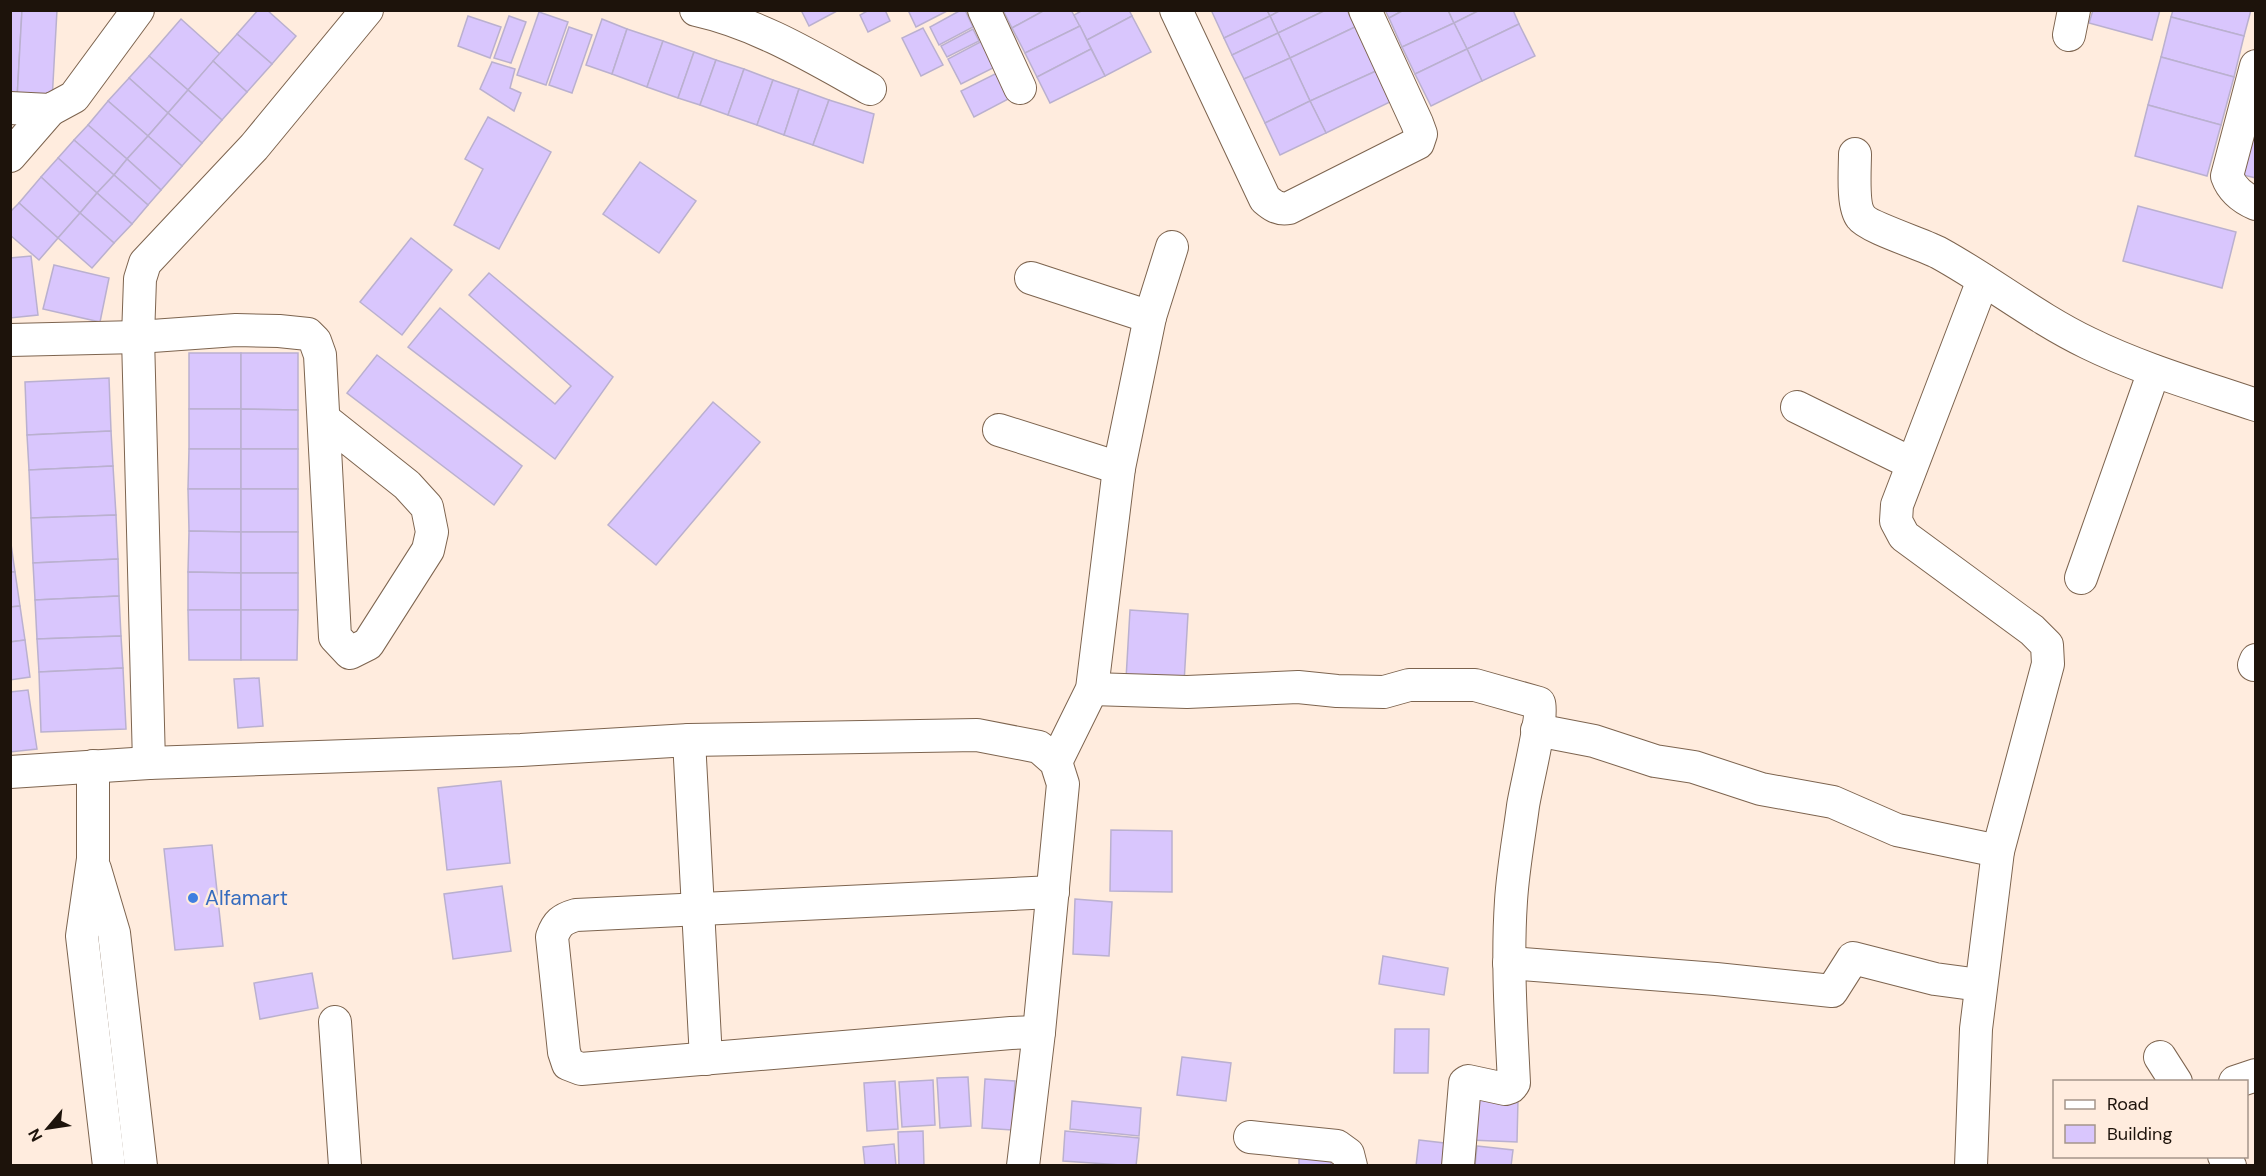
<svg xmlns="http://www.w3.org/2000/svg" width="2266" height="1176" viewBox="0 0 2266 1176" font-family="'DM Sans',sans-serif">
	<style>
		.building { fill: #d9c6fd; stroke: #bab0cf; stroke-width: 1.5 }
		.lines { fill: none; stroke-linecap: round; stroke-linejoin: round }
		.street-casing { stroke: #7d644f; stroke-width: 34 }
		.street { stroke: #fff; stroke-width: 32 }
		.shop-dot { fill: #3f7fe0; stroke: #ffecde; stroke-width: 2 }
		.labels { text-anchor: middle; stroke-width: 5; stroke-linejoin: round; paint-order: stroke }
		.shop-label { font-size: 21px; fill: #366cbe; stroke: #ffecde; text-anchor: start }
	</style>
	<rect width="100%" height="100%" fill="#ffecde"/>
	<g class="building">
		<polygon points="10,10 22,10 17,99 10,99"/>
		<polygon points="22,10 57,10 52,101 17,99"/>
		<polygon points="258,10 267,10 296,36 272,64 237,34"/>
		<polygon points="801,10 837,10 837,11 809,26"/>
		<polygon points="869,10 885,10 890,21 868,32 860,15"/>
		<polygon points="908,10 949,10 916,27"/>
		<polygon points="961,10 965,10 973,27 939,45 930,27"/>
		<polygon points="1003,10 1045,10 1012,28"/>
		<polygon points="1045,10 1071,10 1080,26 1025,53 1012,28"/>
		<polygon points="1083,10 1129,10 1132,16 1087,40 1074,15"/>
		<polygon points="1214,10 1267,10 1270,16 1224,38 1212,12"/>
		<polygon points="1267,10 1281,10 1270,16"/>
		<polygon points="1281,10 1326,10 1278,33 1270,16"/>
		<polygon points="1326,10 1347,10 1355,27 1290,58 1278,33"/>
		<polygon points="1385,10 1404,10 1389,18"/>
		<polygon points="1404,10 1448,10 1454,23 1402,47 1389,18"/>
		<polygon points="1448,10 1480,10 1454,23"/>
		<polygon points="1480,10 1513,10 1519,24 1467,49 1454,23"/>
		<polygon points="2093,10 2160,10 2152,40 2089,23"/>
		<polygon points="2173,10 2251,10 2244,36 2171,17"/>
		<polygon points="539,12 568,22 546,85 517,75"/>
		<polygon points="468,16 501,27 490,58 458,46"/>
		<polygon points="509,16 526,22 511,63 494,58"/>
		<polygon points="1132,16 1151,52 1105,76 1087,40"/>
		<polygon points="1270,16 1278,33 1232,55 1224,38"/>
		<polygon points="2171,17 2244,36 2234,77 2161,57"/>
		<polygon points="181,19 220,54 188,90 149,56"/>
		<polygon points="602,19 627,29 612,74 586,65"/>
		<polygon points="1454,23 1467,49 1415,74 1402,47"/>
		<polygon points="1519,24 1535,56 1482,81 1467,49"/>
		<polygon points="1080,26 1091,49 1037,77 1025,53"/>
		<polygon points="569,27 592,35 572,93 549,85"/>
		<polygon points="1355,27 1376,71 1310,101 1290,58"/>
		<polygon points="923,28 943,65 921,76 902,38"/>
		<polygon points="627,29 663,41 647,87 612,74"/>
		<polygon points="973,29 979,41 947,57 941,46"/>
		<polygon points="1278,33 1290,58 1244,79 1232,55"/>
		<polygon points="237,34 272,64 247,92 213,61"/>
		<polygon points="984,40 997,66 961,84 948,59"/>
		<polygon points="663,41 694,52 678,98 647,87"/>
		<polygon points="1091,49 1105,76 1050,103 1037,77"/>
		<polygon points="1467,49 1482,81 1431,106 1415,74"/>
		<polygon points="694,52 716,60 700,105 678,98"/>
		<polygon points="149,56 188,90 168,113 129,78"/>
		<polygon points="2161,57 2234,77 2221,125 2148,105"/>
		<polygon points="1290,58 1310,101 1265,123 1244,79"/>
		<polygon points="716,60 744,69 728,115 700,105"/>
		<polygon points="213,61 247,92 222,120 188,90"/>
		<polygon points="492,62 515,69 510,88 521,93 514,111 480,89"/>
		<polygon points="744,69 773,80 757,125 728,115"/>
		<polygon points="1001,71 1014,96 974,117 961,91"/>
		<polygon points="1376,71 1390,102 1326,133 1310,101"/>
		<polygon points="129,78 168,113 148,136 108,101"/>
		<polygon points="773,80 799,89 784,135 757,125"/>
		<polygon points="799,89 829,100 813,145 784,135"/>
		<polygon points="188,90 222,120 202,143 168,113"/>
		<polygon points="829,100 874,114 863,163 813,145"/>
		<polygon points="108,101 148,136 127,159 88,125"/>
		<polygon points="1310,101 1326,133 1280,155 1265,123"/>
		<polygon points="2148,105 2221,125 2207,176 2135,156"/>
		<polygon points="168,113 202,143 182,166 148,136"/>
		<polygon points="488,117 551,152 499,249 454,225 483,169 465,159"/>
		<polygon points="88,125 127,159 114,175 74,140"/>
		<polygon points="2256,128 2256,178 2243,175"/>
		<polygon points="148,136 182,166 161,190 127,159"/>
		<polygon points="74,140 114,175 97,193 58,158"/>
		<polygon points="58,158 97,193 80,213 41,177"/>
		<polygon points="127,159 161,190 148,205 114,175"/>
		<polygon points="640,162 696,201 659,253 603,214"/>
		<polygon points="114,175 148,205 132,224 97,193"/>
		<polygon points="41,177 80,213 58,238 19,203"/>
		<polygon points="97,193 132,224 114,243 80,213"/>
		<polygon points="19,203 58,238 39,260 10,235 10,212"/>
		<polygon points="2138,206 2236,232 2222,288 2123,261"/>
		<polygon points="80,213 114,243 92,268 58,238"/>
		<polygon points="411,238 452,270 402,335 360,302"/>
		<polygon points="31,256 38,315 10,318 10,258"/>
		<polygon points="54,265 109,278 100,322 43,309"/>
		<polygon points="489,273 613,377 555,459 408,347 440,308 555,404 571,386 469,295"/>
		<rect x="189" y="353" width="52" height="56"/>
		<polygon points="241,353 298,353 298,410 241,409"/>
		<polygon points="377,355 522,466 494,505 347,393"/>
		<polygon points="109,378 111,431 27,435 25,382"/>
		<polygon points="713,402 760,442 656,565 608,525"/>
		<rect x="189" y="409" width="52" height="40"/>
		<polygon points="241,409 298,410 298,449 241,449"/>
		<polygon points="111,431 113,466 29,470 27,435"/>
		<polygon points="189,449 241,449 241,489 188,489"/>
		<rect x="241" y="449" width="57" height="40"/>
		<polygon points="113,466 116,515 31,518 29,470"/>
		<polygon points="188,489 241,489 241,532 189,531"/>
		<rect x="241" y="489" width="57" height="43"/>
		<polygon points="116,515 118,559 33,563 31,518"/>
		<polygon points="189,531 241,532 241,573 188,572"/>
		<rect x="241" y="532" width="57" height="41"/>
		<polygon points="10,537 15,572 10,572"/>
		<polygon points="118,559 119,596 35,600 33,563"/>
		<polygon points="10,572 15,572 20,606 10,607"/>
		<polygon points="188,572 241,573 241,610 188,610"/>
		<rect x="241" y="573" width="57" height="37"/>
		<polygon points="119,596 121,636 37,639 35,600"/>
		<polygon points="20,606 25,640 10,642 10,607"/>
		<polygon points="188,610 241,610 241,660 189,660"/>
		<polygon points="241,610 298,610 297,660 241,660"/>
		<polygon points="1130,610 1188,614 1184,683 1126,679"/>
		<polygon points="121,636 123,668 39,672 37,639"/>
		<polygon points="25,640 30,677 10,680 10,642"/>
		<polygon points="123,668 126,729 41,732 39,672"/>
		<polygon points="259,678 263,726 238,728 234,679"/>
		<polygon points="28,690 37,749 10,752 10,692"/>
		<polygon points="501,781 510,863 447,870 438,788"/>
		<polygon points="1111,830 1172,831 1172,892 1110,891"/>
		<polygon points="212,845 223,946 175,950 164,849"/>
		<polygon points="502,886 511,951 453,959 444,894"/>
		<polygon points="1075,899 1112,902 1109,956 1073,954"/>
		<polygon points="1383,956 1448,968 1444,995 1379,984"/>
		<polygon points="312,973 318,1008 260,1019 254,983"/>
		<polygon points="1395,1029 1429,1029 1428,1073 1394,1073"/>
		<polygon points="1182,1057 1231,1063 1226,1101 1177,1095"/>
		<polygon points="968,1077 971,1126 940,1128 937,1078"/>
		<polygon points="985,1079 1015,1081 1012,1130 982,1128"/>
		<polygon points="933,1080 935,1125 902,1127 899,1082"/>
		<polygon points="895,1081 898,1129 867,1131 864,1083"/>
		<polygon points="1471,1097 1518,1099 1517,1142 1470,1140"/>
		<polygon points="1072,1101 1141,1108 1139,1136 1070,1129"/>
		<polygon points="923,1131 924,1166 899,1166 898,1132"/>
		<polygon points="1065,1131 1139,1138 1136,1166 1063,1161"/>
		<polygon points="1419,1140 1453,1144 1451,1166 1416,1166"/>
		<polygon points="894,1144 896,1166 865,1166 863,1147"/>
		<polygon points="1477,1146 1513,1150 1511,1166 1475,1166"/>
		<polygon points="1299,1155 1331,1156 1331,1166 1299,1166"/>
	</g>
	<g class="lines">
		<g class="street-casing">
			<g id="street">
				<path d="M696,10c63,14 118,48 174,79"/>
				<polyline points="984,10 1020,88"/>
				<path d="M1176,10l89,189c7,6 13,11 24,9l129,-65 3,-9 -4,-11 -52,-113"/>
				<polyline points="2069,35 2074,10"/>
				<path d="M2256,66l-29,110c5,14 15,22 29,28"/>
				<polyline points="10,108 50,110 74,97 138,10"/>
				<path d="M1855,154c0,14 -3,52 6,63 7,10 63,28 78,36 51,28 97,65 149,90 53,26 112,43 168,62"/>
				<polyline points="10,156 50,110"/>
				<polyline points="1031,278 1150,317"/>
				<polyline points="10,340 138,337 236,330 279,331 308,334 315,341 320,355 335,637 350,653 368,644 428,550 432,532 427,507 407,485 324,419"/>
				<polyline points="1797,407 1911,463"/>
				<polyline points="999,430 1119,468"/>
				<polyline points="2081,578 2154,371"/>
				<polyline points="2254,665 2256,660"/>
				<path d="M1092,689l95,3 111,-5 39,4 47,1 25,-7h66l64,18c5,13 -13,83 -16,103 -4,31 -10,63 -12,95 -4,60 0,121 3,182l-3,4 -6,2 -37,-8 -3,2 -7,83"/>
				<polyline points="1537,730 1594,741 1655,761 1694,767 1761,789 1833,802 1897,830 1998,851"/>
				<polyline points="689,740 706,1059"/>
				<polyline points="1056,762 1092,689 1119,468 1150,317 1172,247"/>
				<polyline points="149,763 138,337 140,279 145,263 254,147 367,10"/>
				<polyline points="93,766 93,859 82,936 109,1166"/>
				<polyline points="10,772 149,763 521,750 689,740 977,735 1039,747 1056,762 1063,784 1039,1032 1023,1166"/>
				<polyline points="95,869 114,933 141,1166"/>
				<polyline points="1509,963 1716,979 1832,991 1853,958 1935,979 1980,985"/>
				<polyline points="335,1022 345,1166"/>
				<path d="M1039,1032l-28,1 -430,36 -13,-5 -4,-12 -12,-115c5,-14 10,-18 24,-22l477,-23"/>
				<polyline points="2160,1057 2176,1082"/>
				<polyline points="2235,1082 2256,1075"/>
				<polyline points="1250,1137 1337,1146 1348,1154 1351,1166"/>
				<polyline points="2224,1156 2230,1166"/>
				<polyline points="1971,1166 1976,1029 1998,851 2048,664 2047,645 2032,630 1904,536 1896,521 1897,505 1983,280"/>
			</g>
		</g>
		<use href="#street" class="street"/>
	</g>
	<circle class="shop-dot" cx="193" cy="898" r="6"/>
	<g class="labels">
		<g class="shop-label">
			<text x="205" y="905">Alfamart</text>
		</g>
	</g>
	<rect width="2266" height="1176" fill="none" stroke="#1d130b" stroke-width="24"/>
	<rect x="2053" y="1080" width="195" height="78" fill="#ffecde" stroke="#a5958a" stroke-width="1.5"/>
	<rect x="2065" y="1100" width="30" height="9" fill="#ffffff" stroke="#a5958a" stroke-width="1.5"/>
	<text x="2107" y="1110" font-size="18" fill="#1d130b">Road</text>
	<rect x="2065" y="1125" width="30" height="18" fill="#d9c6fd" stroke="#a5958a" stroke-width="1.5"/>
	<text x="2107" y="1140" font-size="18" fill="#1d130b">Building</text>
	<g transform="translate(48 1128) rotate(241)" stroke="#ffecde" stroke-width="4.5" paint-order="stroke">
	<path d="M0-4.5L10 22L0 15L-10 22Z" fill="#1d130b"/>
	<text y="-9" font-size="16" font-weight="bold" text-anchor="middle" fill="#1d130b">N</text>
	</g>
</svg>
